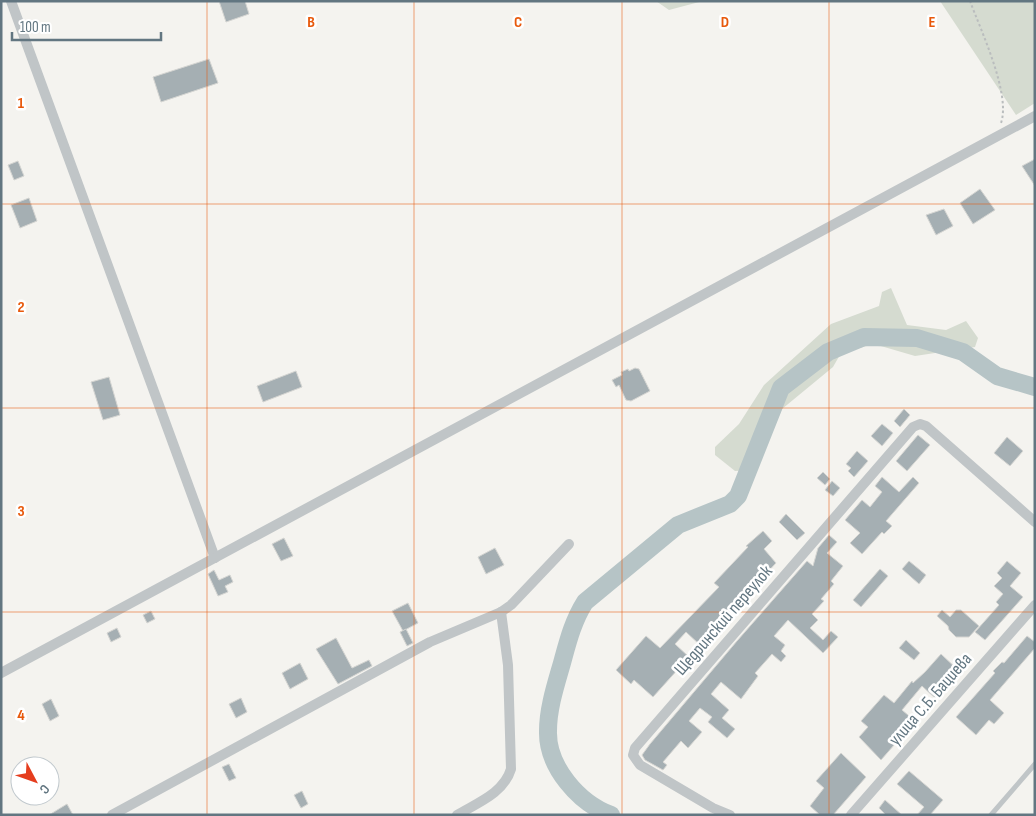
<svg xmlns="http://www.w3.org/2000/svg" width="1036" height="816" viewBox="0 0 1036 816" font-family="'Sofia Sans Condensed',sans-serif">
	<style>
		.green { fill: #d5dbd0 }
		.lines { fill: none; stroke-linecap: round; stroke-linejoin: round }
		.river { stroke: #b6c4c6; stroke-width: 18 }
		.building { fill: #a5afb3; stroke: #d5d5d2 }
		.path { stroke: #babdbe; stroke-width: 2; stroke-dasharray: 2.5 2.5; stroke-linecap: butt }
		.lane { stroke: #c0c5c7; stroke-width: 5 }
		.street { stroke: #c0c5c7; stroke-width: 10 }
		.grid { fill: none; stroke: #e8590c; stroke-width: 1; stroke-opacity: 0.55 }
		.labels { text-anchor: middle; stroke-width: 5; stroke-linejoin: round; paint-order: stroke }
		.street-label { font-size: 18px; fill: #627681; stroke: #fff }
		.grid-label { font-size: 16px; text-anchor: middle; font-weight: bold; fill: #e8590c; stroke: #fff; stroke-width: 5; stroke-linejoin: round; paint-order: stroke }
	</style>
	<rect width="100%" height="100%" fill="#f4f3ef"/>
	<g class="green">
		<polygon points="656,1 703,1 669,10"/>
		<polygon points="940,1 1035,1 1035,103 1016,115"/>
		<polygon points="891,288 907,325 946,330 966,321 978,338 975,347 915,356 874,344 841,353 833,367 782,409 756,470 735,471 715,455 715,447 739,424 764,385 831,324 879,306 882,292"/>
	</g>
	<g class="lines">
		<path class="river" d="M611,815c-32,-12 -64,-48 -63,-84 0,-23 8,-47 14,-68 6,-22 11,-42 23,-61l93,-77 52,-21 8,-8 43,-108 47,-36 36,-15 53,1 46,14 34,24 38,11"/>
	</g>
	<g class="building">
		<polygon points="219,1 245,1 249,14 226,22"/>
		<polygon points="209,59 218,83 161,102 153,77"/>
		<polygon points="1035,159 1035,186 1022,166"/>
		<polygon points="18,161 24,176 14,180 8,165"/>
		<polygon points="980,189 995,210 973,224 960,203"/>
		<polygon points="29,198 37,221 20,228 11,205"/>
		<polygon points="944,209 953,226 936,235 926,215"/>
		<polygon points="635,368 639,369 650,391 631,401 626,400 619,385 616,387 612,380 622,375 621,372 628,369 629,371"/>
		<polygon points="296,371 302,387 263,402 257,386"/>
		<polygon points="109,377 120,415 103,420 91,382"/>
		<polygon points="904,409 910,415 900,427 894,421"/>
		<polygon points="882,424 893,433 882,446 871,436"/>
		<polygon points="918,435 930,445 907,471 896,461"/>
		<polygon points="1007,437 1023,451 1010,466 994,453"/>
		<polygon points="857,451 868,461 854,477 848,471 851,468 846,464"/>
		<polygon points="823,472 830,479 825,485 817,478"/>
		<polygon points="882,477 899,492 913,477 919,483 886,521 892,526 884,534 882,532 862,554 850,543 860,533 845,520 862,500 870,507 882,492 875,486"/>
		<polygon points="832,481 840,488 833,496 825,490"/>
		<polygon points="786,514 805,533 797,540 779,522"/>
		<polygon points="763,531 772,541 764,549 776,563 700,645 686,632 675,644 689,657 653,697 634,680 631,684 616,670 646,636 660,648 719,587 714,583 748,547 746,546"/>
		<polygon points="829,535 837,542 827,553 843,566 831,581 834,584 821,599 824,601 812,614 818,620 810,628 823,640 831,631 838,637 823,653 788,620 774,636 785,645 781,651 786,656 781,662 772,654 755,673 758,676 741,699 721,682 711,694 729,710 722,718 735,729 727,738 708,722 712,717 700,708 689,721 702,732 688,748 681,741 663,762 667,765 663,770 645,760 642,755 650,744 737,641 807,561 813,566 818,548"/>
		<polygon points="284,538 293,556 281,561 272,544"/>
		<polygon points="495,548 504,565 486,574 478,557"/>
		<polygon points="909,561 926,575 919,584 902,569"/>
		<polygon points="1007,561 1021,573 1010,586 1023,597 985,640 975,632 999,605 996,602 1003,594 994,586 1002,578 997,573"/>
		<polygon points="880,569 888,576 861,607 853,600"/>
		<polygon points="214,570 219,580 230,575 233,582 225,586 228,592 218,596 208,574"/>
		<polygon points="408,603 418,623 403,631 392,611"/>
		<polygon points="942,610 950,617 956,610 961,610 979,626 969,637 956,637 949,630 948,626 937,616"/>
		<polygon points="151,611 155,619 147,623 143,615"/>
		<polygon points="117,628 121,637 111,642 107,633"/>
		<polygon points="406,629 413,643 407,646 400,632"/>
		<polygon points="1027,636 1035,642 1035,648 990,700 1004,713 994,724 989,720 976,735 956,717 995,673 993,671 1002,662 1004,663"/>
		<polygon points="336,638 352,668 369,660 372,666 338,684 316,649"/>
		<polygon points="906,640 920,653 914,660 899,648"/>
		<polygon points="941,654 958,670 935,698 922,686 902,710 915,721 881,760 859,737 868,727 861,721 884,695 894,703 912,681 913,683 925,672"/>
		<polygon points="300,663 308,679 290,689 282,673"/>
		<polygon points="241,698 247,712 236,718 229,704"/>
		<polygon points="51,699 59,716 50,721 42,704"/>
		<polygon points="841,753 866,777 833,815 820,815 810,806 824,788 816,781"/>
		<polygon points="229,764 236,778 229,781 222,767"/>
		<polygon points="909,771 943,800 930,815 917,815 924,807 897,784"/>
		<polygon points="302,791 308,804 301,808 294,795"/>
		<polygon points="885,800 902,815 886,815 879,808"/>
		<polygon points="67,804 73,815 49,815"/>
	</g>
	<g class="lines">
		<path class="path" d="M970,1c11,30 41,93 31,122"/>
		<polyline class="lane" points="991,815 1035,764"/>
		<g class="street">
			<polyline points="11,1 215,558"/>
			<polyline points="1,673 1035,116"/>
			<polyline points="112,815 430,642 501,612 511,605 569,544"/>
			<path d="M457,815c20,-12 47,-22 54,-46l-3,-104 -7,-53"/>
			<polyline points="730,815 713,808 640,765 633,755 635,748 913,427 920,424 926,426 1035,522"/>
			<polyline points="851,815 1035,605"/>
		</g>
	</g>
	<path class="grid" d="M207,1v814M414,1v814M622,1v814M829,1v814M1,204h1034M1,408h1034M1,612h1034"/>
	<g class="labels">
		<g class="street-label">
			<text transform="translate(723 620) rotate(-49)" y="6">Щедринский переулок</text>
			<text transform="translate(930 699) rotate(-49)" y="6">улица С.Б. Бациева</text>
		</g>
	</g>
	<g class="grid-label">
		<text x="311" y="27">B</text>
		<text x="518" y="27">C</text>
		<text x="725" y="27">D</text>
		<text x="932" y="27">E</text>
		<text x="21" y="108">1</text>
		<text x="21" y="312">2</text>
		<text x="21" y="516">3</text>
		<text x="21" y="720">4</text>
	</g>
	<rect width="1036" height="816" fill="none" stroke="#627681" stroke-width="5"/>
	<g transform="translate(35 781) rotate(131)"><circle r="24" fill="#ffffff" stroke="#c0c8cd"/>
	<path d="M0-4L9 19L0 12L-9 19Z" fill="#e53d1e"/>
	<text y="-8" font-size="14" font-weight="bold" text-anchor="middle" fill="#627681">С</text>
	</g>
	<path d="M12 32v8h149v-8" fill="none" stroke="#627681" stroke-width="2.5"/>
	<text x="20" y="32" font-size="15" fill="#627681" stroke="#ffffff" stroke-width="4" paint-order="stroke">100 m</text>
</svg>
